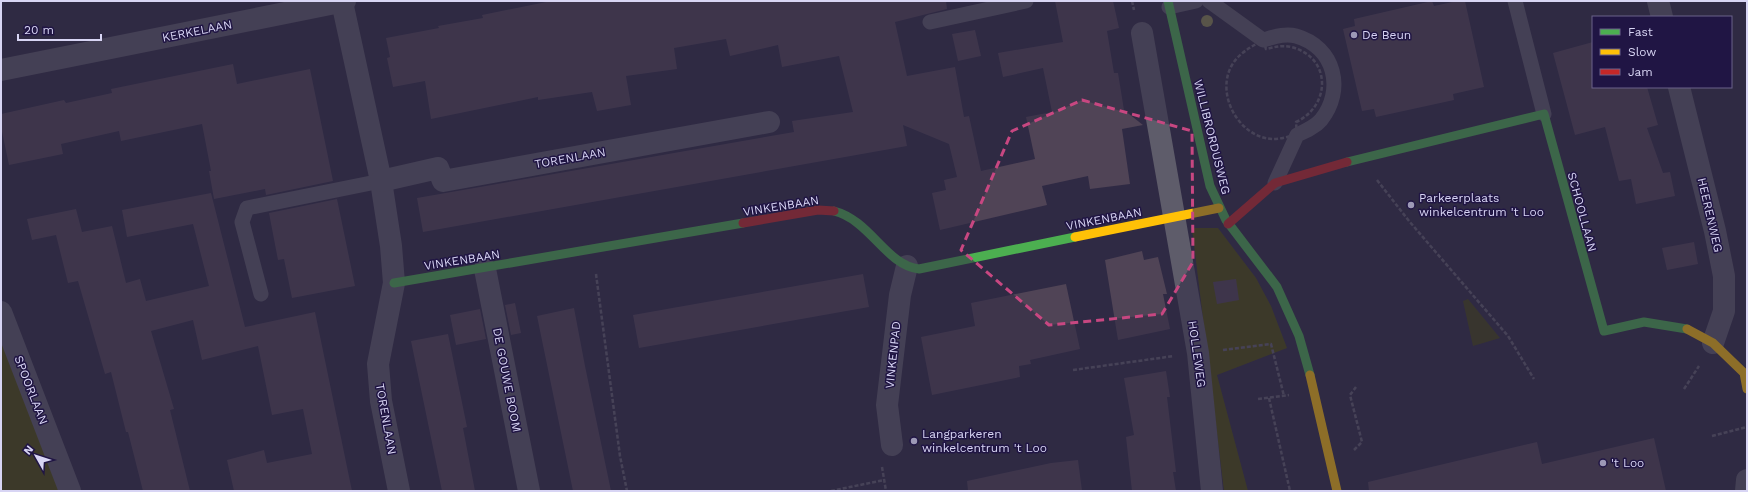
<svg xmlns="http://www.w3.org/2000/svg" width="1748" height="492" viewBox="0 0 1748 492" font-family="'Work Sans',sans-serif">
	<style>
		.green { fill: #444415 }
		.forest { fill: #4d4d0b }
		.building { fill: #504456 }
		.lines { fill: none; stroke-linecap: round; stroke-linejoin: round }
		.path { stroke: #63606f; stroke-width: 2.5; stroke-dasharray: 4 2; stroke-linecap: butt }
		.lane { stroke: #5e5c6a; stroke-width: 15 }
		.street { stroke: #5e5c6a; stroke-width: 22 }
		.fast { stroke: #4caf50; stroke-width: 9 }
		.slow { stroke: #ffc107; stroke-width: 9 }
		.jam { stroke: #c62828; stroke-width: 9 }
		.tree { fill: #898750 }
		.marked { fill: none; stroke: #c84781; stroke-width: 3; stroke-dasharray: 8 5; stroke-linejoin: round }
		.poi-dot { fill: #9d99b6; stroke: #201544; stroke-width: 1.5 }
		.labels { text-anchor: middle; stroke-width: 3; stroke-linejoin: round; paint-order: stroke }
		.street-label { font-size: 12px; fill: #d8d5f4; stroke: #201544 }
		.poi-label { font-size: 12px; fill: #d8d5f4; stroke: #201544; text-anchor: start }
	</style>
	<rect width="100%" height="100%" fill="#2f2a44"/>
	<polygon class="green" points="1468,299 1500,338 1473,346 1463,301"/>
	<g class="forest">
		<polygon points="1192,228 1218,228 1256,278 1271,306 1287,348 1217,375 1248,491 1224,491"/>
		<polygon points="1,339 60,491 1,491"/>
	</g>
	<g class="building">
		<polygon points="551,1 946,1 947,9 895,22 907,76 955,67 964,117 969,116 981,171 1035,159 1026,117 1052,112 1043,68 1003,77 998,53 1063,42 1055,1 1113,1 1119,28 1107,31 1114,73 1118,73 1124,110 1143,125 1122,129 1130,184 1090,189 1088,176 1042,186 1047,205 940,230 932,193 946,190 944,180 957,177 949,144 903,125 907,146 423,232 417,198 794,132 792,121 853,112 839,56 782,67 778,45 730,56 726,39 674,48 677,69 626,76 631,105 597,111 592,92 538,100 538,97 431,119 425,81 393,87 387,58 390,57 386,38 439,28 438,26 483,18 482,15"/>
		<polygon points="1432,1 1434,6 1457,1 1465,1 1484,87 1453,94 1454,100 1376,117 1374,109 1362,111 1343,29 1355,26 1354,19"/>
		<polygon points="975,30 981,56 958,61 952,34"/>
		<polygon points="1593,42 1593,87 1647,87 1658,125 1647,128 1663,173 1670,172 1675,196 1636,204 1631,179 1619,181 1605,127 1575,135 1553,53"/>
		<polygon points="233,64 237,84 310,69 333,181 266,195 265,189 214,199 209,171 211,171 202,124 121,141 119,131 61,144 63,154 9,165 1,127 1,114 64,100 66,103 112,93 111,89"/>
		<polygon points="211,193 245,327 315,312 352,491 234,491 227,460 264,450 267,463 312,454 303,409 272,415 258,346 202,360 193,320 151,331 174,409 170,410 190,491 143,491 128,432 126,432 111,372 105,374 78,281 68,283 56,235 32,240 27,219 76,209 82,232 112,226 126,283 140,279 146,301 209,286 193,224 127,237 122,210"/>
		<polygon points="337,199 355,286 292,298 284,259 278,260 269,213"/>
		<polygon points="1694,242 1698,264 1667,270 1662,248"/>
		<polygon points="1142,251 1144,260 1158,257 1167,294 1163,294 1170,329 1118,340 1105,260"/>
		<polygon points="863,274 869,307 639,348 633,315"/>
		<polygon points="1236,279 1239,300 1217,304 1213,282"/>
		<polygon points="1066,284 1080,349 1030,360 1031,364 1019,366 1020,377 932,395 921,337 975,326 971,303"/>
		<polygon points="515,303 521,333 511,335 505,305"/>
		<polygon points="574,308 585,366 611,491 573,491 537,316"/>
		<polygon points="480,309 486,339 456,345 450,315"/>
		<polygon points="448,334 467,427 463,428 475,491 442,491 411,341"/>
		<polygon points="1166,371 1170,397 1167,397 1176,472 1173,472 1176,491 1132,491 1126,437 1134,435 1124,378"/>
		<polygon points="1654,438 1666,491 1369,491 1368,482 1537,442 1542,464"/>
		<polygon points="1078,460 1082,491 968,491 967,481 1051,463"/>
	</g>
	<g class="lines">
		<g class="path">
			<polyline points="1132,1 1134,10"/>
			<path d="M1263,40l3,9c9,-2 16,-4 25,-2 41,10 40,59 5,75l1,13c-7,1 -16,4 -24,4 -34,-1 -58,-45 -41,-74 7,-12 19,-18 31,-25z"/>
			<polyline points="1377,180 1409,221 1508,336 1534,379"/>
			<polyline points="596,274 620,456 627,491"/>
			<polyline points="1223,350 1271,344 1284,396"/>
			<polyline points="1073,370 1174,356"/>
			<polyline points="1684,389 1699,366"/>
			<polyline points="1269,398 1290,491"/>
			<polyline points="1258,399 1289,395"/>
			<polyline points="1712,436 1747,427"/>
			<polyline points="1354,450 1362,442 1350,395 1356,387"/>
			<polyline points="882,467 886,491"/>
			<polyline points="831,491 884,480"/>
		</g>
		<g class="lane">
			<path d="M1209,1l54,39c11,-3 22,-7 33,-4 39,11 49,54 25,84 -6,7 -15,11 -24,15l-22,48"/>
			<polyline points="1515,1 1544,114"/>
			<polyline points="1169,7 1196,1"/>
			<polyline points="930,22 1026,1"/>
			<polyline points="261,294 242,222 247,208 381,181"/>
		</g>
		<g class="street">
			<polyline points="1658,1 1662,17"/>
			<polyline points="342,2 381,181 391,246 394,283 378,364 381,401 399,491"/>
			<polyline points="1142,33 1198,353 1212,491"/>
			<polyline points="1,70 345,1"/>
			<polyline points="1679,87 1715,231 1724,276 1724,311 1713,343"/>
			<polyline points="381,181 438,168 443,181 769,122"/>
			<polyline points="485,269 529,491"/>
			<polyline points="1,312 70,491"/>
			<polyline points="892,445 887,405 900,295 907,266"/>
			<polyline points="1746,491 1747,480"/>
		</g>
		<g class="fast">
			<polyline points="1168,1 1210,186 1226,220 1277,287 1299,336 1310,375"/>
			<polyline points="1347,162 1544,114 1604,331 1644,322 1687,329"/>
			<path d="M834,211c36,9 53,55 85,58l156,-32"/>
			<polyline points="394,283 743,223"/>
		</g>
		<g class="slow">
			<polyline points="1075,237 1219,208"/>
			<polyline points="1687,329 1713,343 1744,373 1747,389"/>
			<polyline points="1310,375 1337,491"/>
		</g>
		<g class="jam">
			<polyline points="743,223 818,210 834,211"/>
			<polyline points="1228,224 1275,183 1347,162"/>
		</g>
	</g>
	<circle class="tree" cx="1207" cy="21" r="6"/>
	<path d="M0 0H1748V492H0ZM1082,100l110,31 1,131 -31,52 -113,11 -88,-75 51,-119z" fill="#2f2a44" fill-opacity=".55" fill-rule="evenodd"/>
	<path class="marked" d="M1082,100l110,31 1,131 -31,52 -113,11 -88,-75 51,-119z"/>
	<g class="poi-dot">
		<circle cx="1354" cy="35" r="4"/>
		<circle cx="1411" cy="205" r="4"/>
		<circle cx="914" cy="441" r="4"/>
		<circle cx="1603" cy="463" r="4"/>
	</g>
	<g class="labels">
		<g class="street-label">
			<text transform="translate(197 31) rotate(-11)" y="4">KERKELAAN</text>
			<text transform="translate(1212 137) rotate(76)" y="4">WILLIBRORDUSWEG</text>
			<text transform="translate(570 158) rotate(-10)" y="4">TORENLAAN</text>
			<text transform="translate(781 206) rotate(-9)" y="4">VINKENBAAN</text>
			<text transform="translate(1582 212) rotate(75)" y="4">SCHOOLLAAN</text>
			<text transform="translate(1710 215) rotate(77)" y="4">HEERENWEG</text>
			<text transform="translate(1104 219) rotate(-11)" y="4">VINKENBAAN</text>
			<text transform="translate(462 260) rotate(-9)" y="4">VINKENBAAN</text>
			<text transform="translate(1197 354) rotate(82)" y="4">HOLLEWEG</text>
			<text transform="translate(893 355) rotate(-84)" y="4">VINKENPAD</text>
			<text transform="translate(507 380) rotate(79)" y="4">DE GOUWE BOOM</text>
			<text transform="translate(31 390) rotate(69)" y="4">SPOORLAAN</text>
			<text transform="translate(386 419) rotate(80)" y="4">TORENLAAN</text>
		</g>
		<g class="poi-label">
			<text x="1362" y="39">De Beun</text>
			<text x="1419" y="202">Parkeerplaats<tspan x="1419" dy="14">winkelcentrum 't Loo</tspan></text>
			<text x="922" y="438">Langparkeren<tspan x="922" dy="14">winkelcentrum 't Loo</tspan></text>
			<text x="1611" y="467">'t Loo</text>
		</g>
	</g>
	<rect width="1748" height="492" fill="none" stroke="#d8d5f4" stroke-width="4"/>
	<rect x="1592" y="16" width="140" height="72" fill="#201544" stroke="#6a628a"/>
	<rect x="1600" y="29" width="20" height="6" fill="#4caf50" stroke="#6a628a"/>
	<text x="1628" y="36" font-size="12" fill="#d8d5f4">Fast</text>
	<rect x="1600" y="49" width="20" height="6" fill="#ffc107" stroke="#6a628a"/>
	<text x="1628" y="56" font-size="12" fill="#d8d5f4">Slow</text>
	<rect x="1600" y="69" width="20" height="6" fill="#c62828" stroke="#6a628a"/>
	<text x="1628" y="76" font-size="12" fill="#d8d5f4">Jam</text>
	<g transform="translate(36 456) rotate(309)" stroke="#201544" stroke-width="3" paint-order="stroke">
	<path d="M0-3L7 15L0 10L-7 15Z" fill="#d8d5f4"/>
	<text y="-6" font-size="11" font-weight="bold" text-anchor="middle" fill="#d8d5f4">N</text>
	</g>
	<path d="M18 34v6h83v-6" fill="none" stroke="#d8d5f4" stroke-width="2"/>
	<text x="24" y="34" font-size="12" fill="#d8d5f4" stroke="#201544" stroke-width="3" paint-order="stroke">20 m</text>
</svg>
